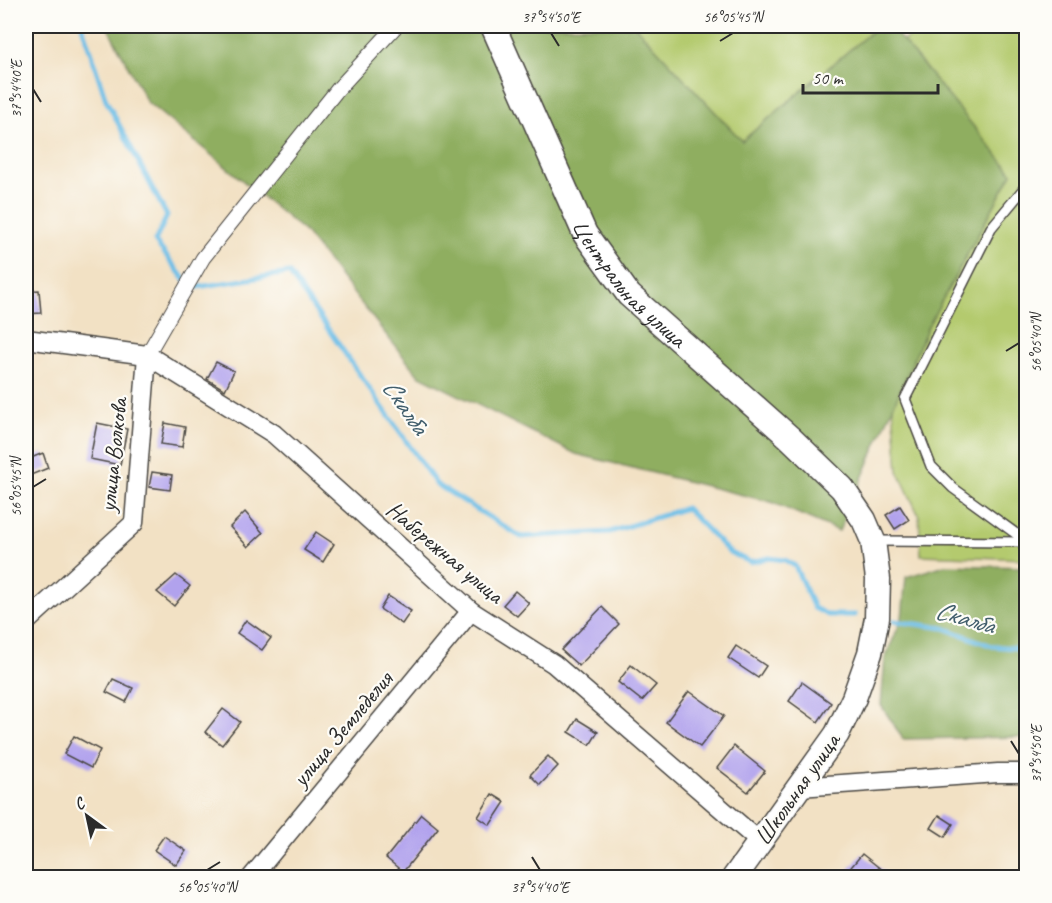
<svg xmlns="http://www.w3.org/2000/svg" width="1052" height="903" viewBox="0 0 1052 903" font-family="Caveat,sans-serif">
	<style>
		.green { fill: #b4ca6e; stroke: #707a4c; stroke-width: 1.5 }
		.forest { fill: #8fae61; stroke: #5d6c46; stroke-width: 1.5 }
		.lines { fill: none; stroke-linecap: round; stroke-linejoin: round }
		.stream { stroke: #6abde6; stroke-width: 5 }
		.building { fill: #b1a2ed }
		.service-casing { stroke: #494642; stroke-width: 12 }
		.pedestrian-casing { stroke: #494642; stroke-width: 16 }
		.minor-casing { stroke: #494642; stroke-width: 21 }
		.tertiary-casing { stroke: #494642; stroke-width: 27 }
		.service { stroke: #fff; stroke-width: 9 }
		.pedestrian { stroke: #fff; stroke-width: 14 }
		.minor { stroke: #fff; stroke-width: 18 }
		.tertiary { stroke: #fff; stroke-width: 24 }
		.ticks { fill: none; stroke: #2b2b2b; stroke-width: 2 }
		.labels { text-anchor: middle; stroke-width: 4.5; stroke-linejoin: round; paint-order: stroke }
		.street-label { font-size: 24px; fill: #2b2b2b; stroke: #fdfcf7 }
		.water-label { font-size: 26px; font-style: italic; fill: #415e6c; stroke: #fdfcf7 }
		.neatline { fill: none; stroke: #2b2b2b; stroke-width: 2 }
		.ticks-label { font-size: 15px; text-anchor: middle; fill: #2b2b2b }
	</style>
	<rect width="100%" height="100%" fill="#fdfcf7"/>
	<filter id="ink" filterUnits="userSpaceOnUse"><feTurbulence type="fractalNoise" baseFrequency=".0167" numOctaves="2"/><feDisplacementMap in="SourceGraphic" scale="12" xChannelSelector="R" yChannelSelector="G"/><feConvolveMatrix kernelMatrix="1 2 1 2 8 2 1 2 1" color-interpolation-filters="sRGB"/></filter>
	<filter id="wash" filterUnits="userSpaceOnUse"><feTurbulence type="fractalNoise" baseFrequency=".008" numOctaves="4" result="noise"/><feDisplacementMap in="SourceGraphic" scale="24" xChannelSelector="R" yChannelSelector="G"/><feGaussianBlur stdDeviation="1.35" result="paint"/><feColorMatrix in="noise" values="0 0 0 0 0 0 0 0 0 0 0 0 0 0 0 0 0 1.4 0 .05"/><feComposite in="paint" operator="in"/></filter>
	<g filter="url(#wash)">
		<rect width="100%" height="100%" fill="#f2e1c4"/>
		<g class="green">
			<polygon points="635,26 878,26 742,141"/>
			<polygon points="922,26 1026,26 1026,559 921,555 919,516 898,471 893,406 929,324 1012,173 903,41"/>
		</g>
		<g class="forest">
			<polygon points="107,26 635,26 742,141 878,26 889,26 903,41 1012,173 929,324 839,531 771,502 576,454 418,375 304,231 147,102"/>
			<polygon points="945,565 1026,567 1026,737 903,739 881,705 885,659 902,618 906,577"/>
		</g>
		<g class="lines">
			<g class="stream">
				<polyline points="82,26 106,100 167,216 155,241 191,288 289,273 436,484 521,537 610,532 686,508 729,552 750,562 769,558 785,560 795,566 814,608 828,615 855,615"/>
				<polyline points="894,621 944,628 992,646 1026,649"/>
			</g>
		</g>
		<g id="blocks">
			<g class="building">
				<polygon points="39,290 41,313 26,314 26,291"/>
				<polygon points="216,362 234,371 225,390 207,379"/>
				<polygon points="97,423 127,429 120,465 90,459"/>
				<polygon points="165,423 185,427 182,447 161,444"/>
				<polygon points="43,453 48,468 26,477 26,460"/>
				<polygon points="152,472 172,475 170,490 149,487"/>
				<polygon points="900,506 909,520 895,529 886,515"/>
				<polygon points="245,512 263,533 248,547 230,527"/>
				<polygon points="316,532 334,544 323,562 304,550"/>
				<polygon points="176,575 190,586 174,606 157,592"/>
				<polygon points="515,591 529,603 517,616 503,605"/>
				<polygon points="388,596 411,611 402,624 380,609"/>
				<polygon points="602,607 619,624 579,666 561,650"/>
				<polygon points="246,620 271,638 262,650 237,633"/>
				<polygon points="736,646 766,666 758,678 728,658"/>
				<polygon points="631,665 656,685 642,701 618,682"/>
				<polygon points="113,679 133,688 126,702 106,692"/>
				<polygon points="802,682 831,703 818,722 789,701"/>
				<polygon points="689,691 724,716 700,747 666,722"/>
				<polygon points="223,709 240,722 222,745 205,732"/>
				<polygon points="577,719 598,732 590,745 569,732"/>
				<polygon points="74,736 100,750 91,768 64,754"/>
				<polygon points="734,746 765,771 748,792 717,768"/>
				<polygon points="548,756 558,766 540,785 530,775"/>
				<polygon points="492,794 505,802 490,825 478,817"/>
				<polygon points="421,814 438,828 403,872 386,858"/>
				<polygon points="939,815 953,824 945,837 931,828"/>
				<polygon points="164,836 186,851 176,865 154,850"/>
				<polygon points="862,854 892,878 842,878"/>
			</g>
		</g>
	</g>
	<g filter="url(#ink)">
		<use href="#blocks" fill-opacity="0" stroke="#494642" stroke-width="1.5"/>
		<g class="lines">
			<g class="service-casing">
				<g id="service">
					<polyline points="1026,186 991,228 905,399 931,466 953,488 1026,541"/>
					<polyline points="876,541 1026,542"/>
				</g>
			</g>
			<g class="pedestrian-casing">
				<polyline id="pedestrian" points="147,355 203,258 338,89 396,26"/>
			</g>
			<g class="minor-casing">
				<g id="minor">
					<polyline points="26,339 147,355 274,434 471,611 554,664 760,842"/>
					<polyline points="26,622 134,523 147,355"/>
					<polyline points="799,787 998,773 1026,773"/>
					<polyline points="251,878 471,611"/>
				</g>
			</g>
			<g class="tertiary-casing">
				<g id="tertiary">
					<path id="s1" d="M493,26l92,208 44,61 160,142 53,51 22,32 9,21 5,38 -1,39 -7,35 -16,45 -17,36 -103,144"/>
				</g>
			</g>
			<use href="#service" class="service"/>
			<use href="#pedestrian" class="pedestrian"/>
			<use href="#minor" class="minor"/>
			<use href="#tertiary" class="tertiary"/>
		</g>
	</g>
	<path class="ticks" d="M551,33l8,13M720,41l13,-8M33,89l8,13M1006,351l13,-8M33,487l13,-8M1011,741l8,13M532,857l8,13M207,870l13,-8"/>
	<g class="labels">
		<g class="street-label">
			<text dy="8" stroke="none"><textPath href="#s1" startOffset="294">Центральная улица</textPath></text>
			<text transform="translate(113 455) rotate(-84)" y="8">улица Волкова</text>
			<text transform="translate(445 552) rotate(40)" y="8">Набережная улица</text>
			<text transform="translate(342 729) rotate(-50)" y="8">улица Земледелия</text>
			<text transform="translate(797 789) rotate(-55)" y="8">Школьная улица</text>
		</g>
		<g class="water-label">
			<text transform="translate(406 406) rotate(55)" y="9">Скалба</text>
			<text transform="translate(965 617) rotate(16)" y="9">Скалба</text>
		</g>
	</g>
	<rect width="1052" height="903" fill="none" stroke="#fdfcf7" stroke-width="66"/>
	<g transform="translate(87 816) rotate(327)" stroke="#fdfcf7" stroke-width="4.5" paint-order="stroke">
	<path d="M0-4.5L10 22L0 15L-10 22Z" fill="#2b2b2b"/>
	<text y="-9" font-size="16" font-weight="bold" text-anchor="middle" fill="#2b2b2b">С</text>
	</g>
	<path d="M803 84v9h135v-9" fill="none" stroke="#2b2b2b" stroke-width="3"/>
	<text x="812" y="84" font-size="18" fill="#2b2b2b" stroke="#fdfcf7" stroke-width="4.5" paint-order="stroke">50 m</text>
	<rect x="33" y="33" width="986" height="837" class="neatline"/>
	<g class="ticks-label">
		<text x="551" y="22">37°54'50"E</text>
		<text x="733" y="22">56°05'45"N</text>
		<text transform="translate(16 89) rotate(-90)" y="5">37°54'40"E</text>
		<text transform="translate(1036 343) rotate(-90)" y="5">56°05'40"N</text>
		<text transform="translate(16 487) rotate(-90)" y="5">56°05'45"N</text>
		<text transform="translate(1036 754) rotate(-90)" y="5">37°54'50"E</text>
		<text x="207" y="892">56°05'40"N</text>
		<text x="540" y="892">37°54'40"E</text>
	</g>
</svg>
